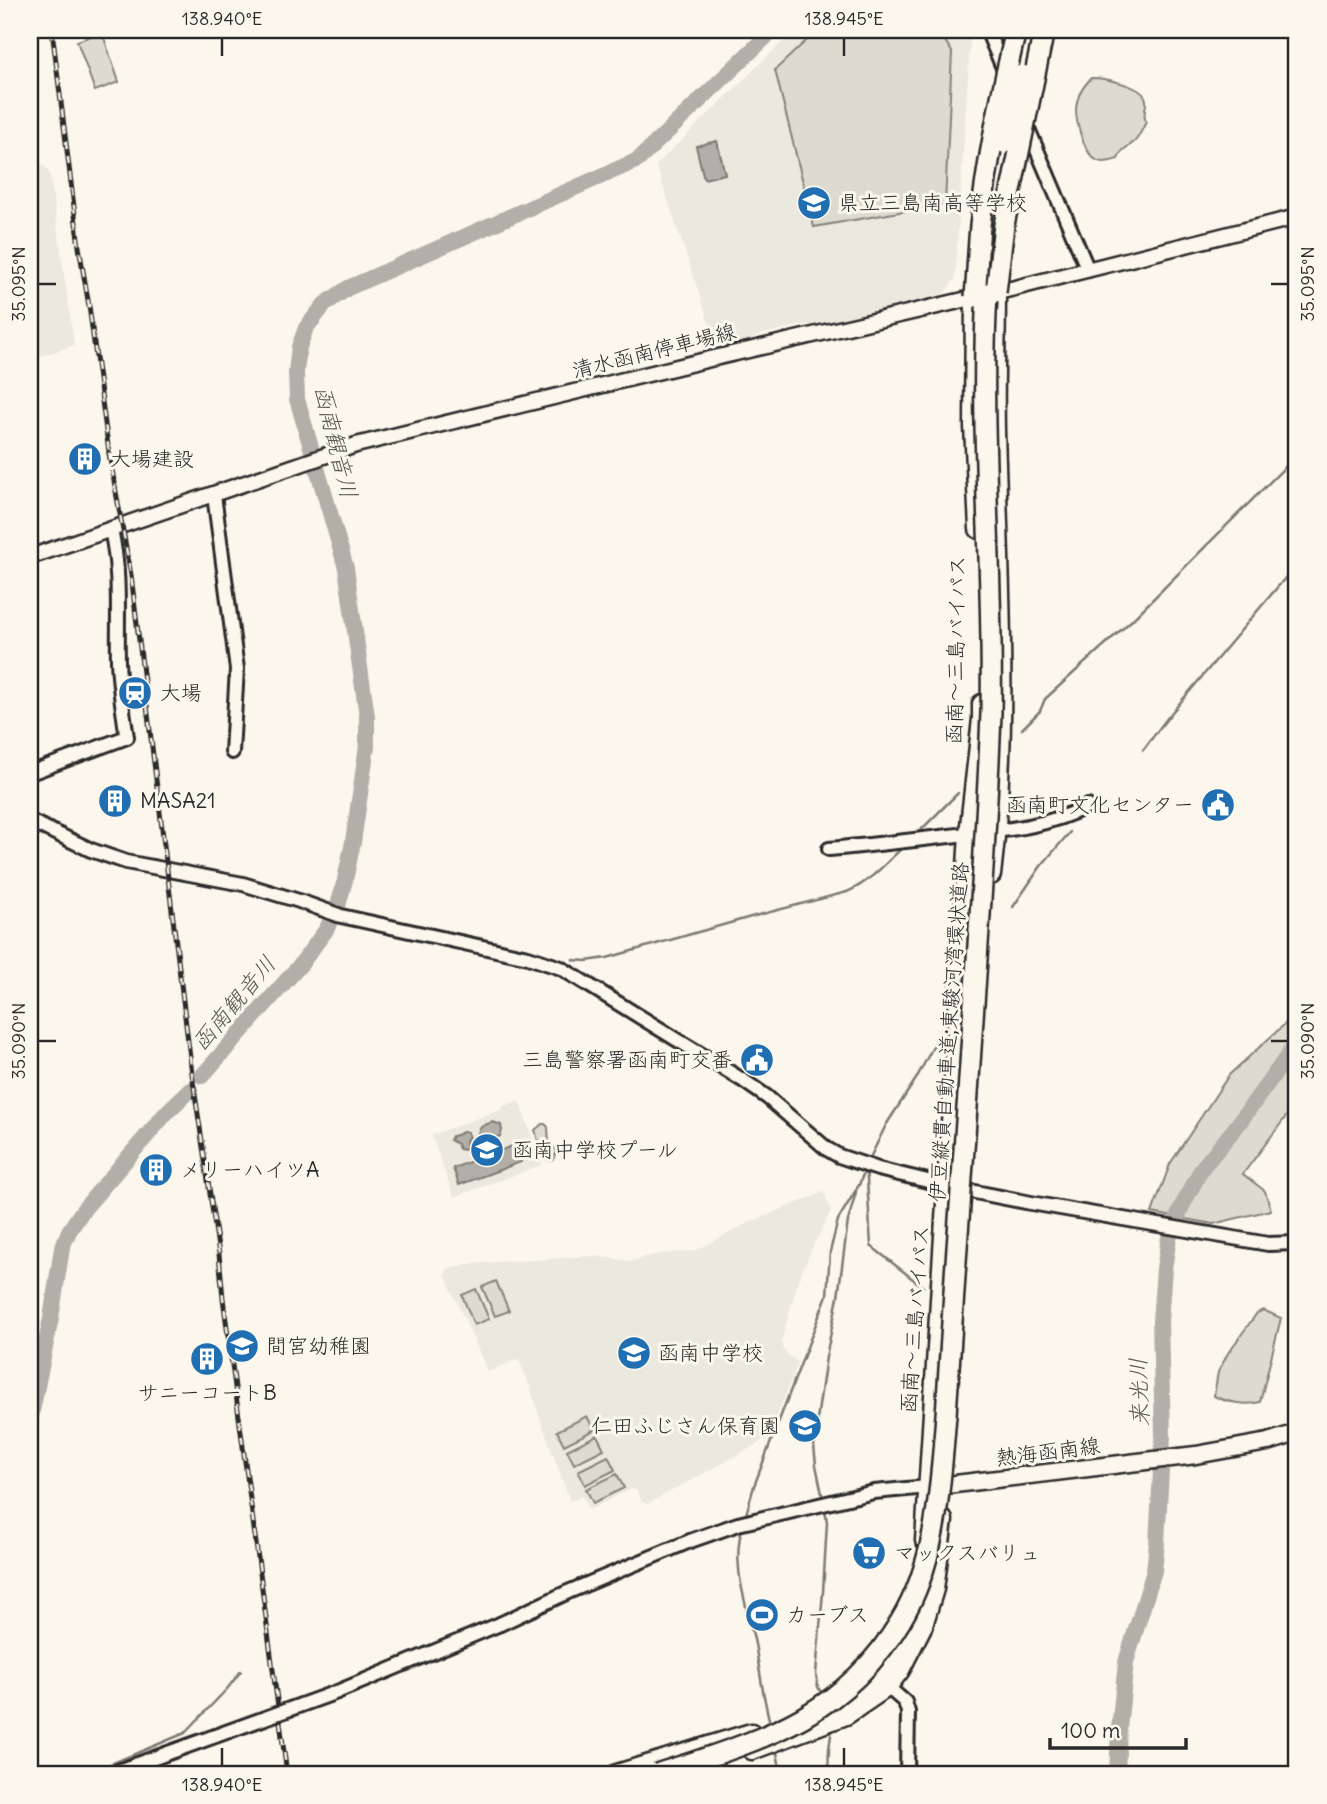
<svg xmlns="http://www.w3.org/2000/svg" width="1327" height="1804" viewBox="0 0 1327 1804" font-family="Delius,'Klee One',sans-serif">
	<style>
		.built { fill: #ebe8de }
		.green { fill: #dddad0; stroke: #84827e; stroke-width: 2 }
		.water { fill: #b1afa7; stroke: #7b7a75; stroke-width: 2 }
		.lines { fill: none; stroke-linecap: round; stroke-linejoin: round }
		.stream { stroke: #7b7a75; stroke-width: 2.5 }
		.river { stroke: #b1afa7; stroke-width: 16 }
		.tertiary-casing { stroke: #2b2b2b; stroke-width: 18 }
		.secondary-casing { stroke: #2b2b2b; stroke-width: 19 }
		.primary-casing { stroke: #2b2b2b; stroke-width: 21 }
		.trunk-casing { stroke: #2b2b2b; stroke-width: 23 }
		.motorway-casing { stroke: #2b2b2b; stroke-width: 24 }
		.tertiary { stroke: #fbf7ec; stroke-width: 12 }
		.secondary { stroke: #fbf7ec; stroke-width: 14 }
		.primary { stroke: #fbf7ec; stroke-width: 16 }
		.trunk { stroke: #fbf7ec; stroke-width: 18 }
		.motorway { stroke: #fbf7ec; stroke-width: 19 }
		.rail-casing { stroke: #2b2b2b; stroke-width: 5 }
		.rail { stroke: #fbf7ec; stroke-width: 2.5; stroke-dasharray: 8; stroke-linecap: butt }
		.tertiary-bridge-casing { stroke: #2b2b2b; stroke-width: 18; stroke-linecap: butt }
		.motorway-bridge-casing { stroke: #2b2b2b; stroke-width: 24; stroke-linecap: butt }
		.tertiary-bridge { stroke: #fbf7ec; stroke-width: 12 }
		.motorway-bridge { stroke: #fbf7ec; stroke-width: 19 }
		.ticks { fill: none; stroke: #2b2b2b; stroke-width: 2.5 }
		.labels { text-anchor: middle; stroke-width: 6; stroke-linejoin: round; paint-order: stroke }
		.poi-label { font-size: 21px; fill: #2b2b2b; stroke: #fbf7ec; text-anchor: start }
		.street-label { font-size: 21px; fill: #2b2b2b; stroke: #fbf7ec }
		.water-label { font-size: 23px; font-style: italic; fill: #5a5956; stroke: #fbf7ec }
		.neatline { fill: none; stroke: #2b2b2b; stroke-width: 2.5 }
		.ticks-label { font-size: 18px; text-anchor: middle; fill: #2b2b2b }
	</style>
	<rect width="100%" height="100%" fill="#fbf7ec"/>
	<filter id="ink" filterUnits="userSpaceOnUse"><feTurbulence type="fractalNoise" baseFrequency=".0143" numOctaves="2"/><feDisplacementMap in="SourceGraphic" scale="14" xChannelSelector="R" yChannelSelector="G"/><feConvolveMatrix kernelMatrix="1 2 1 2 8 2 1 2 1" color-interpolation-filters="sRGB"/></filter>
	<g filter="url(#ink)">
		<g class="built">
			<polygon points="795,30 971,30 955,279 943,294 816,325 801,325 762,334 747,341 723,345 715,341 656,165"/>
			<polygon points="30,156 46,167 50,175 74,345 30,360"/>
			<polygon points="519,1101 542,1164 540,1166 454,1197 432,1137 434,1134 503,1109 503,1106"/>
			<polygon points="824,1192 831,1211 811,1250 798,1281 781,1342 783,1349 790,1357 798,1362 769,1436 754,1446 647,1504 642,1502 636,1490 631,1489 589,1510 582,1496 570,1501 540,1418 528,1381 519,1360 516,1360 488,1372 445,1275 447,1269 467,1264 592,1256 631,1261 658,1254 695,1251 750,1222"/>
		</g>
		<g class="green">
			<polygon points="829,30 938,30 952,52 945,204 814,227 775,70 809,38"/>
			<polygon points="102,32 119,82 95,91 77,41"/>
			<path d="M1091,78c12,0 53,7 55,22 1,9 -4,12 0,22 -4,7 -7,16 -12,20 -10,9 -10,4 -16,17 -7,2 -16,5 -22,1 -13,-9 -23,-44 -19,-58 2,-10 8,-17 14,-24z"/>
			<polygon points="1297,1008 1297,1102 1243,1174 1265,1191 1271,1210 1213,1224 1152,1213 1170,1164 1229,1075 1286,1023"/>
			<polygon points="542,1124 545,1124 548,1127 549,1144 555,1148 556,1152 553,1160 550,1161 542,1156 535,1130"/>
			<polygon points="496,1281 509,1311 495,1316 482,1287"/>
			<polygon points="476,1289 489,1319 474,1325 462,1295"/>
			<path d="M1263,1310l18,8 -21,84c-14,4 -34,0 -46,-6l4,-24 10,-19 29,-40z"/>
			<polygon points="587,1416 594,1430 564,1445 557,1431"/>
			<polygon points="597,1435 604,1449 574,1464 567,1450"/>
			<polygon points="608,1456 615,1470 585,1485 578,1471"/>
			<polygon points="617,1474 624,1488 593,1503 586,1489"/>
		</g>
		<g class="water">
			<polygon points="717,141 725,174 704,179 696,146"/>
			<path d="M493,1122l8,3 1,6 -2,5c-8,4 -16,8 -22,-1 0,-9 7,-10 15,-13z"/>
			<polygon points="463,1132 467,1132 469,1136 466,1141 467,1147 464,1150 459,1149 457,1144 450,1140 452,1136 459,1134"/>
			<polygon points="515,1145 521,1162 459,1185 453,1168"/>
		</g>
		<g class="lines">
			<g class="stream">
				<polyline points="1022,729 1040,711 1045,699 1131,621 1297,455"/>
				<polyline points="1143,750 1168,717 1297,564"/>
				<polyline points="916,835 958,793"/>
				<polyline points="338,906 345,908"/>
				<polyline points="1013,907 1041,866 1070,832"/>
				<path d="M573,960l13,1 21,-3 144,-41 96,-25c23,-10 38,-28 56,-45"/>
				<polyline points="869,1160 886,1125 916,1079 944,1026"/>
				<polyline points="865,1169 867,1179 871,1246 923,1287"/>
				<polyline points="823,1499 816,1465 814,1446 818,1413 826,1357 838,1297 848,1221 856,1192"/>
				<polyline points="745,1518 754,1486 827,1295 830,1252 838,1220 859,1185 865,1169"/>
				<path d="M742,1527c-11,40 5,78 13,117 5,27 8,53 15,79"/>
				<polyline points="823,1696 818,1687 816,1674 823,1592 827,1522 825,1509"/>
				<polyline points="776,1747 781,1774"/>
				<polyline points="87,1774 185,1733 227,1689 241,1671"/>
				<polyline points="828,1774 829,1749 832,1728"/>
			</g>
			<g class="river">
				<polyline points="202,1076 301,964 326,930 338,906 345,880 353,842 367,746 367,716 346,568 297,399 296,372 299,347 306,328 325,304 348,288 638,160 773,30"/>
				<polyline points="30,1421 51,1318 62,1248 69,1231 83,1210 119,1168 168,1111 190,1090"/>
				<polyline points="1117,1774 1119,1729 1126,1662 1154,1571 1157,1542 1163,1436 1160,1321 1164,1269 1169,1238 1182,1206 1202,1168 1236,1127 1297,1043"/>
			</g>
			<g class="tertiary-casing">
				<g id="tertiary">
					<polyline points="987,30 1006,75"/>
					<polyline points="1026,124 1088,270"/>
					<polyline points="214,495 237,669 232,752"/>
					<path d="M30,773l97,-36c-4,-25 -8,-50 -9,-76 -1,-44 3,-89 -7,-131"/>
					<polyline points="30,821 91,850 126,862 243,884 299,901 341,916 528,957 561,968 744,1081 767,1097 827,1149 839,1156 878,1169 965,1190 1031,1203 1268,1244 1297,1243"/>
					<path d="M829,849c43,-4 86,-9 129,-14 47,-5 86,-7 130,-29"/>
					<polyline points="500,1624 568,1592 690,1541 738,1524 874,1492 928,1487"/>
					<polyline points="883,1683 905,1702 908,1712 907,1774"/>
				</g>
			</g>
			<g class="secondary-casing">
				<polyline id="secondary" points="30,557 356,445 710,359 1015,288 1297,217"/>
			</g>
			<g class="primary-casing">
				<polyline id="primary" points="930,1487 1196,1455 1268,1442 1297,1433"/>
			</g>
			<g class="trunk-casing">
				<g id="trunk">
					<polyline points="975,297 974,426 979,529"/>
					<path d="M991,875c18,-148 8,-297 4,-445 -1,-46 1,-93 1,-138"/>
					<polyline points="925,1541 969,834 982,719 982,704"/>
					<path d="M824,1710c55,-23 71,-49 91,-103"/>
					<polyline points="752,1750 846,1715 887,1687 900,1670 923,1625 934,1589 943,1520"/>
					<polyline points="617,1774 751,1733"/>
				</g>
			</g>
			<g class="motorway-casing">
				<polyline id="motorway" points="988,285 995,210 1004,143"/>
			</g>
			<use href="#tertiary" class="tertiary"/>
			<use href="#secondary" class="secondary"/>
			<use href="#primary" class="primary"/>
			<use href="#trunk" class="trunk"/>
			<use href="#motorway" class="motorway"/>
			<g class="rail-casing">
				<g id="rail">
					<polyline points="52,30 79,247 89,306 110,460"/>
					<polyline points="109,453 131,575 192,1074 219,1254 223,1298 287,1774"/>
				</g>
			</g>
			<use href="#rail" class="rail"/>
			<g class="tertiary-bridge-casing">
				<polyline id="tertiary-bridge" points="110,1774 337,1692 500,1624"/>
			</g>
			<g class="motorway-bridge-casing">
				<g id="motorway-bridge">
					<polyline points="1004,143 1022,75"/>
					<polyline points="996,292 1004,225 1044,30"/>
					<path d="M975,297c2,-24 3,-47 5,-71 7,-66 21,-131 36,-196"/>
					<path d="M657,1774c100,-33 185,-55 243,-152 38,-62 40,-137 46,-207 3,-46 6,-92 9,-139 9,-125 18,-251 26,-376 4,-63 8,-126 10,-188 3,-140 -12,-279 -4,-419"/>
				</g>
			</g>
			<use href="#tertiary-bridge" class="tertiary-bridge"/>
			<use href="#motorway-bridge" class="motorway-bridge"/>
		</g>
	</g>
	<path class="ticks" d="M222,38v18M844,38v18M38,284h18M1271,284h17M38,1041h18M1271,1041h17M222,1748v18M844,1748v18"/>
	<defs>
		<g id="school-disc" transform="scale(1.75)"><circle r="9.5" fill="#1f6fb2" stroke="#fbf7ec"/><path d="M0-5L7-2L0 1L-7-2ZM-4 1L0 2.5L4 1V4Q0 6-4 4Z" fill="#fff"/></g>
		<g id="building-disc" transform="scale(1.75)"><circle r="9.5" fill="#1f6fb2" stroke="#fbf7ec"/><path d="M-4-6H4V6H1V3H-1V6H-4ZM-2.5-4.3h1.7v1.8h-1.7ZM.8-4.3h1.7v1.8H.8ZM-2.5-1h1.7V.8h-1.7ZM.8-1h1.7V.8H.8Z" fill="#fff"/></g>
		<g id="station-disc" transform="scale(1.75)"><circle r="9.5" fill="#1f6fb2" stroke="#fbf7ec"/><path d="M-3-6H3Q5-6 5-4V2Q5 4 3 4L4.5 6H3L1.5 4h-3L-3 6H-4.5L-3 4Q-5 4-5 2V-4Q-5-6-3-6ZM-3.5-4v3h7v-3ZM-3.5 1v1.5H-2V1ZM2 1v1.5H3.5V1Z" fill="#fff"/></g>
		<g id="civic-disc" transform="scale(1.75)"><circle r="9.5" fill="#1f6fb2" stroke="#fbf7ec"/><path d="M-.6-6.5H3V-4.5H.6V-3L4-1V1h2V6H-6V1h2V-1L-.6-3ZM-1.2 2.5V6h2.4V2.5Z" fill="#fff"/></g>
		<g id="supermarket-disc" transform="scale(1.75)"><circle r="9.5" fill="#1f6fb2" stroke="#fbf7ec"/><path d="M-6-5.5h2.5l.6 2H6L4.5 2H-2.5L-4.4-4H-6ZM-1.5 3.2a1.3 1.3 0 1 0 .1 0ZM3 3.2a1.3 1.3 0 1 0 .1 0Z" fill="#fff"/></g>
		<g id="stadium-disc" transform="scale(1.75)"><circle r="9.5" fill="#1f6fb2" stroke="#fbf7ec"/><path d="M0-5a6.5 5 0 1 0 0 10a6.5 5 0 1 0 0-10ZM-3.5-1.8h7v3.6h-7Z" fill="#fff"/></g>
	</defs>
	<g fill-rule="evenodd">
		<use href="#school-disc" x="814" y="203"/>
		<use href="#building-disc" x="85" y="459"/>
		<use href="#station-disc" x="135" y="693"/>
		<use href="#building-disc" x="115" y="801"/>
		<use href="#civic-disc" x="1218" y="805"/>
		<use href="#civic-disc" x="757" y="1060"/>
		<use href="#school-disc" x="487" y="1150"/>
		<use href="#building-disc" x="156" y="1170"/>
		<use href="#school-disc" x="242" y="1346"/>
		<use href="#school-disc" x="634" y="1353"/>
		<use href="#building-disc" x="207" y="1359"/>
		<use href="#school-disc" x="805" y="1426"/>
		<use href="#supermarket-disc" x="869" y="1553"/>
		<use href="#stadium-disc" x="762" y="1615"/>
	</g>
	<g class="labels">
		<g class="poi-label">
			<text x="838" y="210">県立三島南高等学校</text>
			<text x="110" y="466">大場建設</text>
			<text x="160" y="700">大場</text>
			<text x="140" y="808">MASA21</text>
			<text x="1194" y="812" text-anchor="end">函南町文化センター</text>
			<text x="732" y="1067" text-anchor="end">三島警察署函南町交番</text>
			<text x="512" y="1157">函南中学校プール</text>
			<text x="180" y="1177">メリーハイツA</text>
			<text x="266" y="1353">間宮幼稚園</text>
			<text x="658" y="1360">函南中学校</text>
			<text x="207" y="1400" text-anchor="middle">サニーコートB</text>
			<text x="780" y="1433" text-anchor="end">仁田ふじさん保育園</text>
			<text x="894" y="1560">マックスバリュ</text>
			<text x="786" y="1622">カーブス</text>
		</g>
		<g class="street-label">
			<text transform="translate(654 351) rotate(-14)" y="7">清水函南停車場線</text>
			<text transform="translate(956 650) rotate(-89)" y="7">函南～三島バイパス</text>
			<text transform="translate(949 1032) rotate(-86)" y="7">伊豆縦貫自動車道;東駿河湾環状道路</text>
			<text transform="translate(915 1319) rotate(-86)" y="7">函南～三島バイパス</text>
			<text transform="translate(1048 1452) rotate(-7)" y="7">熱海函南線</text>
		</g>
		<g class="water-label">
			<text transform="translate(336 442) rotate(76)" y="8">函南観音川</text>
			<text transform="translate(234 1003) rotate(-50)" y="8">函南観音川</text>
			<text transform="translate(1139 1392) rotate(-92)" y="8">来光川</text>
		</g>
	</g>
	<rect width="1327" height="1804" fill="none" stroke="#fbf7ec" stroke-width="77"/>
	<path d="M1050 1738v10h136v-10" fill="none" stroke="#2b2b2b" stroke-width="3.5"/>
	<text x="1061" y="1738" font-size="21" fill="#2b2b2b" stroke="#fbf7ec" stroke-width="5" paint-order="stroke">100 m</text>
	<rect x="38" y="38" width="1250" height="1728" class="neatline"/>
	<g class="ticks-label">
		<text x="222" y="25">138.940°E</text>
		<text x="844" y="25">138.945°E</text>
		<text transform="translate(19 284) rotate(-90)" y="6">35.095°N</text>
		<text transform="translate(1308 284) rotate(-90)" y="6">35.095°N</text>
		<text transform="translate(19 1041) rotate(-90)" y="6">35.090°N</text>
		<text transform="translate(1308 1041) rotate(-90)" y="6">35.090°N</text>
		<text x="222" y="1791">138.940°E</text>
		<text x="844" y="1791">138.945°E</text>
	</g>
</svg>
